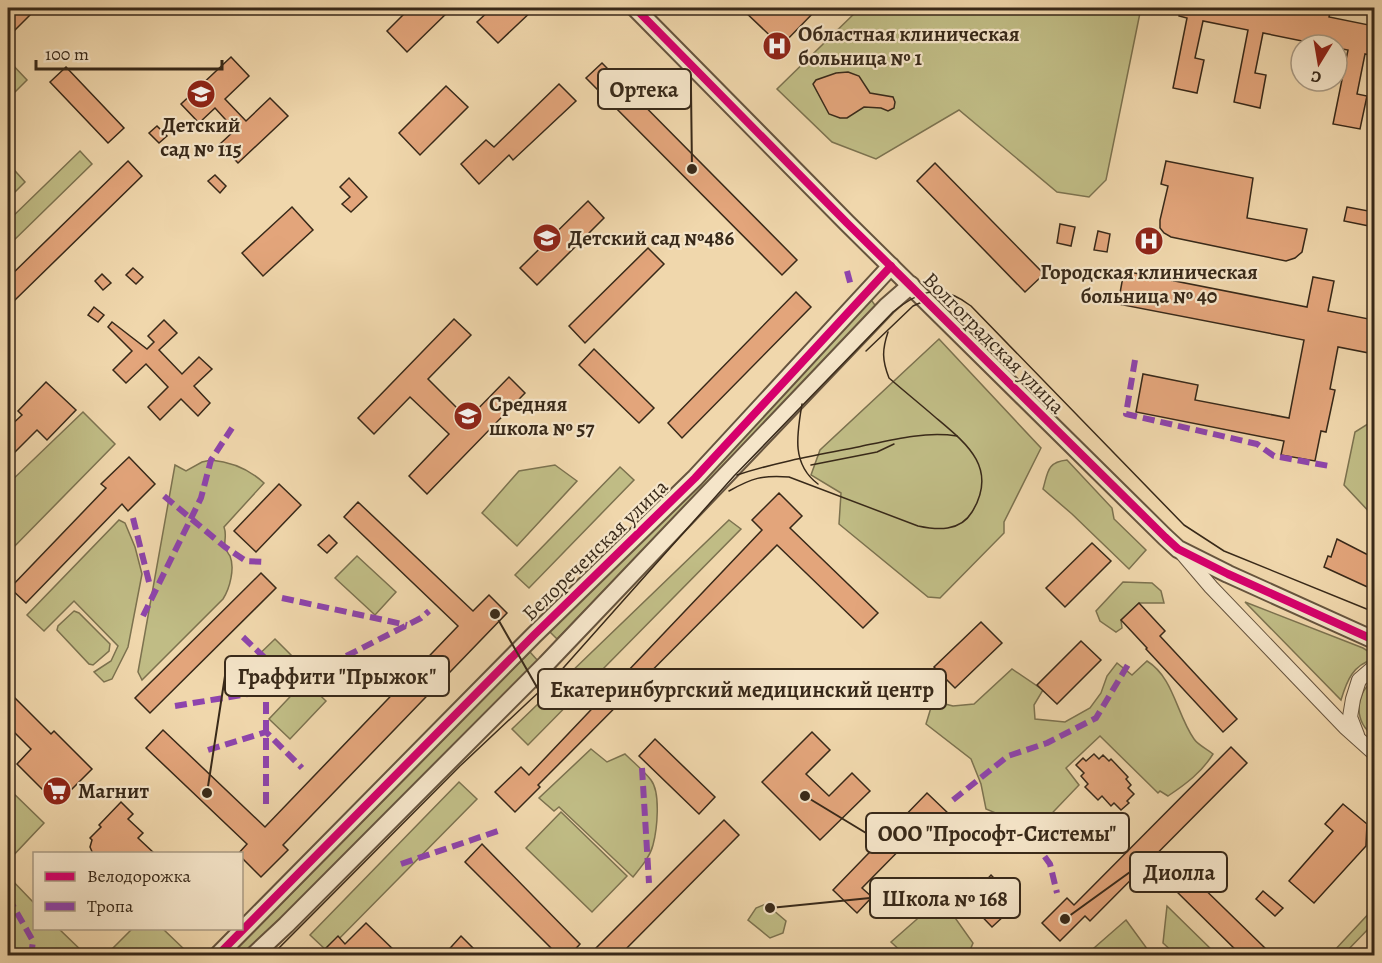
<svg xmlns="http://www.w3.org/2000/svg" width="1382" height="963" viewBox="0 0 1382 963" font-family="Alegreya,serif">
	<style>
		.green { fill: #c0bc85; stroke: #7c724f; stroke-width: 1.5 }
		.building { fill: #e3a57b; stroke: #382919; stroke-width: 1.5 }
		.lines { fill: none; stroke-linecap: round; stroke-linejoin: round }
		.minor-casing { stroke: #66543e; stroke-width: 16 }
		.tertiary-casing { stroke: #66543e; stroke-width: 20 }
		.minor { stroke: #f5e5c9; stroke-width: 14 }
		.tertiary { stroke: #f5e5c9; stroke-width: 16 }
		.tram { stroke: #382919; stroke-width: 1.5 }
		.quiet { stroke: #8e44ad; stroke-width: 6; stroke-dasharray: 12 6; stroke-linecap: butt }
		.cycleway-casing { stroke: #f5e5c9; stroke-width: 11 }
		.cycleway { stroke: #d6006c; stroke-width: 8 }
		.labels { text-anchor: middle; stroke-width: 4.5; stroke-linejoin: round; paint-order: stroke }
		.poi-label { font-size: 21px; font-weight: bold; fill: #382919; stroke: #f5e5c9; text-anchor: start }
		.street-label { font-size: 21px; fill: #382919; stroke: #f5e5c9 }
		.leader { fill: none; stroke: #382919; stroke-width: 2 }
		.callout-dot { fill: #382919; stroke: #f5e5c9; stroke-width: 2 }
		.callout { fill: #f5e5c9; stroke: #382919; stroke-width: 2 }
		.callout-label { font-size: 22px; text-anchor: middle; font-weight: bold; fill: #382919 }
	</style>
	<rect width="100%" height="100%" fill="#f0d7ac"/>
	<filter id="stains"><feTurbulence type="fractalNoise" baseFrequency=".00333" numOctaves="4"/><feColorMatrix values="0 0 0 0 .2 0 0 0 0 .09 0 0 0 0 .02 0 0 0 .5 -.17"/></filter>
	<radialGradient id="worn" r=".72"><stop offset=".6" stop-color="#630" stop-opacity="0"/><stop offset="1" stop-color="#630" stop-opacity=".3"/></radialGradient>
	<g class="green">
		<polygon points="860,8 1141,8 1106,180 1089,197 1057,192 959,110 876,159 832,142 777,89"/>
		<polygon points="9,61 27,80 8,99 8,63"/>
		<polygon points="80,151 92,164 8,246 8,221"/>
		<polygon points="8,163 25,182 8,199"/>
		<polygon points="868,299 872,301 877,308 557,639 549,631"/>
		<polygon points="939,339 1041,448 1004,522 1004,533 940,598 928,597 839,524 841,493 811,475 820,450"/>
		<polygon points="83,412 115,444 8,553 8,484"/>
		<polygon points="1374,420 1374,517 1344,485 1355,432"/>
		<path d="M211,460c21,2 38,9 53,23l-40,44c3,8 0,13 1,20 0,1 4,8 5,9 5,12 0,32 -7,43l-81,81 -4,-8 37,-207 11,6 16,-9z"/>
		<path d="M1067,460l45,48 2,11 32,31 -17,19 -57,-55 -29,-25c5,-17 4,-27 24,-29z"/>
		<polygon points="555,465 577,481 517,546 482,513 519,471"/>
		<polygon points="620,467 634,480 529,588 515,575"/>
		<polygon points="119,520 125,523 135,547 142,574 128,647 112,679 104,682 94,672 111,661 118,646 74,601 44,631 27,615"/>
		<polygon points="729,520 741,529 528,745 512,729"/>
		<polygon points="357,556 396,592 375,615 335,578"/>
		<polygon points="1123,582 1152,583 1161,591 1164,603 1139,603 1121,620 1122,628 1116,632 1100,621 1096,611"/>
		<path d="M1245,602l118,46 11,7v4c-21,6 -27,21 -33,41z"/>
		<polygon points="74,611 79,613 110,644 109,651 93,665 89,664 57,630 58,626"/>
		<polygon points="275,639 297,661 269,683 260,679 248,665"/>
		<polygon points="530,652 538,661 245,955 230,956"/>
		<path d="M1147,661c27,17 29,52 47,78 4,6 13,10 19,15 -11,18 -27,30 -45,42l-8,-5 -2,2 -58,-57 -34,32 13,17 -45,47 -17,1 -7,-14 -24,-10 -5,-25 -10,-25 -45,-35 7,-23 20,5 21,-2 38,-35 31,21 -9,15 1,14 30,3 25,-14 11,-15 6,-17 10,-13 15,12z"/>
		<path d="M1374,680v56c-20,-14 -20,-41 0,-56z"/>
		<polygon points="305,681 326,701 290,739 269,719"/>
		<path d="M591,749l16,13 18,-8c8,8 19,17 26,26 10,13 6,50 2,65 -3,12 -12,22 -20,32l-74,-70 -5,4 -15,-13z"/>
		<polygon points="459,782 477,799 327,951 310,935"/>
		<polygon points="8,788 44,823 8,861"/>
		<polygon points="561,812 627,876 592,912 526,848"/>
		<polygon points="8,876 34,903 34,928 59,929 86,955 8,955"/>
		<polygon points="941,898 973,943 968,955 905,955 891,942"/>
		<polygon points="766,904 786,921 783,933 770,938 748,920 756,908"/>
		<polygon points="1167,906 1217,955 1176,955 1163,943"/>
		<polygon points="1374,908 1374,923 1343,955 1335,955 1332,953"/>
		<polygon points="1126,920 1148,950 1141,955 1086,955"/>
		<polygon points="133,928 163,929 186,951 182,955 106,955"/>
	</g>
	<g class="building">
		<polygon points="8,8 37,8 8,37"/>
		<polygon points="410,8 452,8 407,52 387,31"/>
		<polygon points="492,8 535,8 498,43 477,22"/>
		<polygon points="741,8 818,8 781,46"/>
		<polygon points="1180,8 1331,8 1329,17 1374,26 1374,56 1365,54 1357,94 1367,96 1360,129 1333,124 1348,50 1337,48 1337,45 1322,45 1263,33 1255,73 1266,75 1260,108 1234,102 1248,30 1203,21 1195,58 1204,60 1197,93 1173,88 1187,18 1179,16"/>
		<polygon points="231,57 249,76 225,99 246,121 270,98 288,116 238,163 220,144 235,130 215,108 199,123 181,104"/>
		<polygon points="602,63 797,260 782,275 586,78"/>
		<polygon points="66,67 124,128 108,143 50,82"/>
		<polygon points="848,72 859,76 870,93 893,97 895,102 894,108 888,111 881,108 864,107 847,118 840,118 829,114 813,84 816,80 836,73"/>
		<polygon points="559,84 576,101 513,160 509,155 479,184 461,164 486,140 494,147"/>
		<polygon points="446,86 468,107 420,155 399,133"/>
		<polygon points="157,126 167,136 159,143 149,133"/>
		<polygon points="128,161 142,176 15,300 8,293 8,278"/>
		<polygon points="1166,161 1253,178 1247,218 1307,229 1302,252 1295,258 1286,261 1171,237 1164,233 1160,228 1160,220 1168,186 1161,184"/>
		<polygon points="935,163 1044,274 1025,292 917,181"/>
		<polygon points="215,175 226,186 220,193 208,181"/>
		<polygon points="349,178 367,197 351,212 342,204 350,197 340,187"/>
		<polygon points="588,201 604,218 537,285 520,268"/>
		<polygon points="292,207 313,230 263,276 242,253"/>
		<polygon points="1347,207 1374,212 1374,227 1344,221"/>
		<polygon points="1060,224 1075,227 1071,246 1057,243"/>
		<polygon points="1098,231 1110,234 1107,252 1094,250"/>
		<polygon points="648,248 664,264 585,343 569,326"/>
		<polygon points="133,268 143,277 136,284 126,275"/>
		<polygon points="1124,271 1307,307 1313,277 1334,281 1328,311 1374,320 1374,354 1338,347 1330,389 1335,390 1326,432 1321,431 1315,461 1281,455 1284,441 1136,412 1143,374 1198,385 1195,400 1289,418 1304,340 1118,304"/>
		<polygon points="102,274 111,283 103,290 95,281"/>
		<polygon points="796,292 811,307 682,438 668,423"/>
		<polygon points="94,307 104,315 98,322 88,315"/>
		<polygon points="454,319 471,335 428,379 468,419 509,377 525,393 427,494 409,476 449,434 410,397 374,434 358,418"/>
		<polygon points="164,320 177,333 159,350 182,374 199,357 212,369 194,386 210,403 198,416 181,399 160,420 148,407 168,387 146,364 126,383 113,370 132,351 108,327 112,322 147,349 154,342 148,336"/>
		<polygon points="594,349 654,408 639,423 579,365"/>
		<polygon points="46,382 76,410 47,440 37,430 8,459 8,428 22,415 18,411"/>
		<polygon points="129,457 155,484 128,511 122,504 26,603 10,588 106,488 101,484"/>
		<polygon points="279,484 301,505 256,552 234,531"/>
		<polygon points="779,493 802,516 790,528 878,613 863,628 777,545 538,785 540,787 515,812 495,792 521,767 529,775 762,530 752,520"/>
		<polygon points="358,502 473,611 489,595 507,613 283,845 288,850 261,877 242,858 242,854 238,854 247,844 146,748 163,730 265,827 458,626 344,517"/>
		<polygon points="329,535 337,543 327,553 318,545"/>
		<polygon points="1337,539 1374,558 1374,590 1324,567 1328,556 1331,557"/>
		<polygon points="1092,543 1111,561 1065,607 1046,588"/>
		<polygon points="261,573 276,588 150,713 135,698"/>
		<polygon points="1139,603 1165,631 1160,636 1237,719 1223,732 1146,649 1147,648 1121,620"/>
		<polygon points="981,622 1002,643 955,688 934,667"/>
		<polygon points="1081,641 1101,660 1057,704 1037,685"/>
		<polygon points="8,691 51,734 54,731 92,769 57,804 17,764 31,749 8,726"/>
		<polygon points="812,732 830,750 806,774 829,796 852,773 870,791 820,840 762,782"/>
		<polygon points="655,739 715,797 699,814 639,756"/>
		<polygon points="1231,747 1247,763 1090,921 1085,916 1060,941 1042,923 1067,898 1074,905"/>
		<polygon points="1094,754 1099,759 1103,755 1109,761 1111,759 1128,777 1126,779 1131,785 1128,788 1134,794 1127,801 1129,803 1121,810 1114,803 1111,806 1102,796 1098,800 1085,787 1088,784 1081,776 1084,773 1076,765 1083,758 1086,761"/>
		<polygon points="927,793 950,815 934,831 926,823 862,888 872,897 857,913 833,890"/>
		<polygon points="121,802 133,814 128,819 143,833 138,838 155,854 93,854 90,847 92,840 90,838 101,827 99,825"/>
		<polygon points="1343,804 1367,824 1366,846 1314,903 1289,881 1333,831 1325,824"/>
		<polygon points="724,820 739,835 619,956 604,956 596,948"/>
		<polygon points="482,844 580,944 569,956 559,956 465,862"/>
		<polygon points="1187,872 1266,949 1259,956 1242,956 1172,887"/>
		<polygon points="991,875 1018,903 992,927 967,901"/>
		<polygon points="1263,891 1283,908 1275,916 1256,899"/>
		<polygon points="366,923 400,956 318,956 338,936 345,944"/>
		<polygon points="461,936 481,956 443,956"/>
	</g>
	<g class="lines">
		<g class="minor-casing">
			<g id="minor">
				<polyline points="1182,553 1211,587 1345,727 1374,753"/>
				<polyline points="1357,735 1350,717 1353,699 1359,680 1374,667"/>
			</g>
		</g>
		<g class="tertiary-casing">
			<g id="tertiary">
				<polyline points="635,8 847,223 1165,537 1178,549 1228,574 1374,640"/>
				<polyline points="217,956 534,635 695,478 891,266"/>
				<polyline points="253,956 286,925 546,664 887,306 911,285"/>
			</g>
		</g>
		<use href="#minor" class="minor"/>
		<use href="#tertiary" class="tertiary"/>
		<g class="tram">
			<polyline points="866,351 913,306 922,302"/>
			<path d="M802,404c-5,30 -11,60 16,80"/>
			<polyline points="811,465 877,452 894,444"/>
			<path d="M737,475c40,-13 80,-20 121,-28 33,-7 66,-16 99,-11"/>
			<path d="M729,491c23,-13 33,-16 60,-14l129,49c19,4 42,6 54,-14 27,-44 -6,-69 -37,-95 -15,-13 -31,-26 -46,-39 -7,-18 -7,-28 -1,-46"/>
			<path d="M271,956l189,-190 97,-91 177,-199 159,-164c27,-22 48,-29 78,-6l213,219 40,26 150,61"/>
		</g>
		<g class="quiet">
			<polyline points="847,271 851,286"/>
			<polyline points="1135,360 1126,414 1257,444 1274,456 1329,466"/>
			<polyline points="164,496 225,547 246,561 267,562"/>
			<polyline points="133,518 149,582"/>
			<polyline points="282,598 407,625"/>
			<polyline points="143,616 201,498 211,460 232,428"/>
			<polyline points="243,637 290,682"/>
			<polyline points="339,659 377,692"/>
			<polyline points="175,706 266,691 307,676 421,618 429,611"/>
			<polyline points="208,750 266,732 302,768"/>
			<polyline points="642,768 649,883"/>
			<polyline points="953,800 1008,756 1047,743 1096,718 1129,663"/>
			<polyline points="266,804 266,691"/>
			<polyline points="1034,842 1050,864 1057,893"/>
			<polyline points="401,864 498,831"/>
			<polyline points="8,897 33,941 31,956"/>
		</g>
		<g class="cycleway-casing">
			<g id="cycleway">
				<polyline points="635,8 847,223 1165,537 1178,549 1228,574 1374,640"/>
				<polyline points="217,956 534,635 695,478 891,266"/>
			</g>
		</g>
		<use href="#cycleway" class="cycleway"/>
	</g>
	<defs>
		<g id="hospital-disc" transform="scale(1.5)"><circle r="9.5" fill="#8f2418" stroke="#f5e5c9"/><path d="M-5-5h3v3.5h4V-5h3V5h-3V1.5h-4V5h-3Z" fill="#fff"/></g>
		<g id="school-disc" transform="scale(1.5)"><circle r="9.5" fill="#8f2418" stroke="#f5e5c9"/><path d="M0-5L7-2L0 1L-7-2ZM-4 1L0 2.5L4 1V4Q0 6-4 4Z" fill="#fff"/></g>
		<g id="supermarket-disc" transform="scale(1.5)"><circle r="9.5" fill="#8f2418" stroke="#f5e5c9"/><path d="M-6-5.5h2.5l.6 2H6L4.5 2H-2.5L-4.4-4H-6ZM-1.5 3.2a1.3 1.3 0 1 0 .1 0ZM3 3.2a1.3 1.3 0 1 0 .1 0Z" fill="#fff"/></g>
	</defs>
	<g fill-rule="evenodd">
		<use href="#hospital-disc" x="777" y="46"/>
		<use href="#school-disc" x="201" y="94"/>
		<use href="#school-disc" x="547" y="238"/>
		<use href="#hospital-disc" x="1149" y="241"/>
		<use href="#school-disc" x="468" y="416"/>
		<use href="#supermarket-disc" x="57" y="791"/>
	</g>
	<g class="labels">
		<g class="poi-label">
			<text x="798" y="41">Областная клиническая<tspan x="798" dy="24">больница № 1</tspan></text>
			<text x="201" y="132" text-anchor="middle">Детский<tspan x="201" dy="24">сад № 115</tspan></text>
			<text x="568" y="245">Детский сад №486</text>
			<text x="1149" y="279" text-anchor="middle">Городская клиническая<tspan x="1149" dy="24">больница № 40</tspan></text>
			<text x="489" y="411">Средняя<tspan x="489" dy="24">школа № 57</tspan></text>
			<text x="78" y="798">Магнит</text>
		</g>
		<g class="street-label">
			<text transform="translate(994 343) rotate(45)" y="7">Волгоградская улица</text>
			<text transform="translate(595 550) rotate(-44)" y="7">Белореченская улица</text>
		</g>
	</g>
	<path class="leader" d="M692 169L691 89M207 793L225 676M495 614L538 689M805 796L866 833M1065 919L1130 872M770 908L870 898"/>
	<g class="callout-dot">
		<circle cx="692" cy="169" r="6"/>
		<circle cx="207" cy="793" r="6"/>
		<circle cx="495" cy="614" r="6"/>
		<circle cx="805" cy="796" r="6"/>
		<circle cx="1065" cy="919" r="6"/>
		<circle cx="770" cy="908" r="6"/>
	</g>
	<g class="callout">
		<rect x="598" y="69" width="93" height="40" rx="6"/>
		<rect x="225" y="656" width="224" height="40" rx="6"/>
		<rect x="538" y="669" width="408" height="40" rx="6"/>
		<rect x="866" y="813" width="263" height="40" rx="6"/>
		<rect x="1130" y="852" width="97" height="40" rx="6"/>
		<rect x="870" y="878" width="150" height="40" rx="6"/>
	</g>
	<g class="callout-label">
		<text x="644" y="97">Ортека</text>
		<text x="337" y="684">Граффити "Прыжок"</text>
		<text x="742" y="697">Екатеринбургский медицинский центр</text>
		<text x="997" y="841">ООО "Прософт-Системы"</text>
		<text x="1179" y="880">Диолла</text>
		<text x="945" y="906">Школа № 168</text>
	</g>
	<rect width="1382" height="963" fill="none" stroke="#f0d7ac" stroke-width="30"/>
	<rect x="9" y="9" width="1364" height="945" fill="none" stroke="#382919" stroke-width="3"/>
	<rect x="15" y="15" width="1352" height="933" fill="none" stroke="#382919" stroke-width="1.5"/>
	<rect x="33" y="852" width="210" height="78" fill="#f5e5c9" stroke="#a99a83" stroke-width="1.5"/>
	<rect x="45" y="872" width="30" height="9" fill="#d6006c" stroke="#a99a83" stroke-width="1.5"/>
	<text x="87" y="882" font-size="18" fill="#382919">Велодорожка</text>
	<rect x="45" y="902" width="30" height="9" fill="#8e44ad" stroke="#a99a83" stroke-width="1.5"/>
	<text x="87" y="912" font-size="18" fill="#382919">Тропа</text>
	<g transform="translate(1319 63) rotate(191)"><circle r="28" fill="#f5e5c9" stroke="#a99a83" stroke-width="1.5"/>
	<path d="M0-4.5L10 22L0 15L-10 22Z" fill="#8f2418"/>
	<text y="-9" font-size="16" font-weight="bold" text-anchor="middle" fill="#382919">С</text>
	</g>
	<path d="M36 60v9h186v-9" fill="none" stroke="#382919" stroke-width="3"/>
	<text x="45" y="60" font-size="18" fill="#382919" stroke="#f5e5c9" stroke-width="4.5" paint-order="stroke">100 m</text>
	<rect width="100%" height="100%" filter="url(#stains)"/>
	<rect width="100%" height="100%" fill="url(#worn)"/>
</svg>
